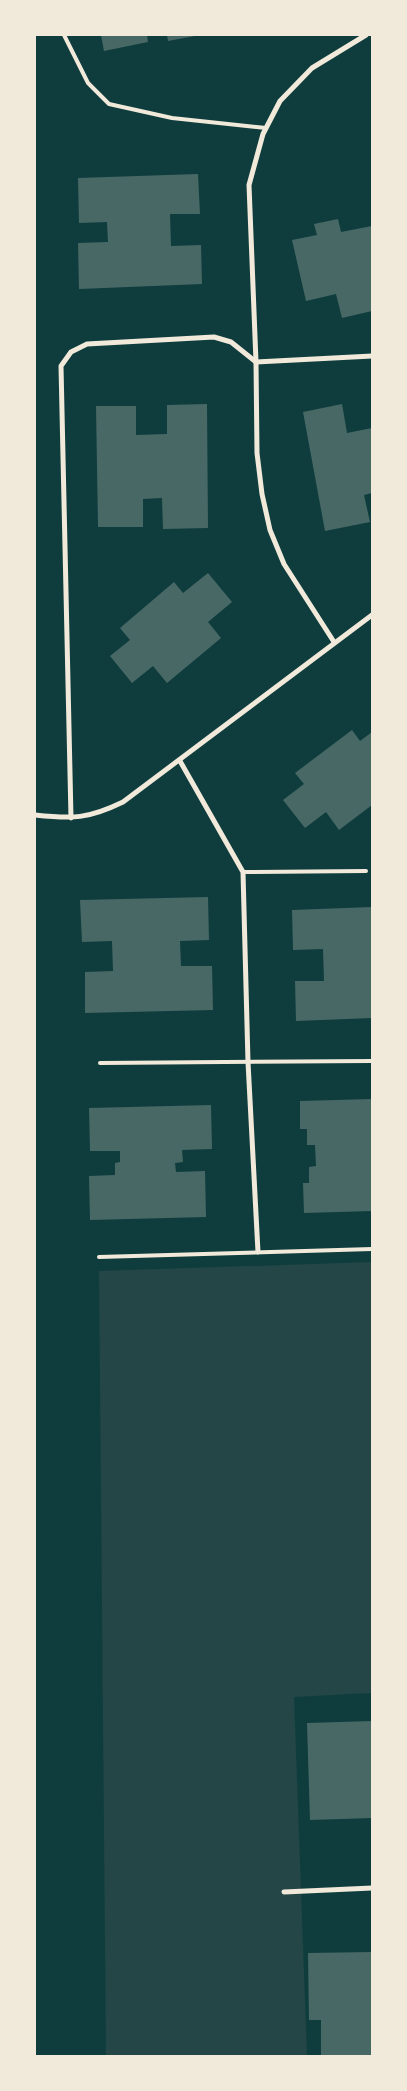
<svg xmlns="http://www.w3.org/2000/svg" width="407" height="2091" viewBox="0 0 407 2091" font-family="Rubik,sans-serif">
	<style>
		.green { fill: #244646 }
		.building { fill: #486865 }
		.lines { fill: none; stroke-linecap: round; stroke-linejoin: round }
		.service { stroke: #f1e9da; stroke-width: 4 }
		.minor { stroke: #f1e9da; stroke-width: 5 }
	</style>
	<rect width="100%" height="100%" fill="#0f3d3e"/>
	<polygon class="green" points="372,1262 372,1693 294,1697 307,2056 106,2056 99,1271"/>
	<g class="building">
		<polygon points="101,35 147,35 148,42 104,51"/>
		<polygon points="167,35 195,35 195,36 168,41"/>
		<polygon points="198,174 200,214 170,214 171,246 201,245 202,284 79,289 78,243 108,242 107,222 79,223 78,178"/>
		<polygon points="338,219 341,232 372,226 372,311 342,318 336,294 306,301 292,240 317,235 314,224"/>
		<polygon points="207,404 208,528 163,529 162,498 143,499 143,527 98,527 96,406 136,406 136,435 167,434 167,405"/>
		<polygon points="342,404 347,433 372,428 372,493 364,495 370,522 325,531 303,412"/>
		<polygon points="208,573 232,602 208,622 221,638 167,683 153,666 132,683 110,656 130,640 120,628 174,582 183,593"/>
		<polygon points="352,730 360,741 372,732 372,805 339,830 326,812 305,828 283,800 304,784 295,773"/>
		<polygon points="208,897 209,940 180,941 181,966 212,966 213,1010 85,1013 85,972 113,971 112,941 82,942 80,900"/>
		<polygon points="372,907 372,1018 296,1021 295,981 324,981 323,949 293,950 292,910"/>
		<polygon points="372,1099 372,1211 304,1213 303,1183 309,1183 309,1167 316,1166 315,1145 307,1145 307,1129 300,1129 300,1101"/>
		<polygon points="211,1105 212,1149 182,1150 183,1162 175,1163 176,1172 205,1171 206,1217 90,1220 89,1176 115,1175 115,1163 120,1162 120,1151 90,1151 89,1108"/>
		<polygon points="372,1721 372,1818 310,1820 307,1723"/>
		<polygon points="372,1952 372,2056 321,2056 321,2020 309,2020 308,1953"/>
	</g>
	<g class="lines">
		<g class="service">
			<polyline points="64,35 88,83 109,104 172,118 266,128"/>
			<polyline points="243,872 366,871"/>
			<polyline points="100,1063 372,1061"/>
			<polyline points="99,1257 372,1249"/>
		</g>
		<g class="minor">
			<polyline points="256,362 372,356"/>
			<polyline points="334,642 284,564 270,530 262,494 257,453 256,362 249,185 263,134 280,101 312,68 366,35"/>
			<polyline points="180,761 243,872 248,1062 258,1252"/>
			<path d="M35,815c38,4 53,4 88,-13l249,-187"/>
			<polyline points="71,818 61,366 71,352 87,344 214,337 231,342 256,362"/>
			<polyline points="284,1892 372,1888"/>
		</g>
	</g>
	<rect width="407" height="2091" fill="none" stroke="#f1e9da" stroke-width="72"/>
</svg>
